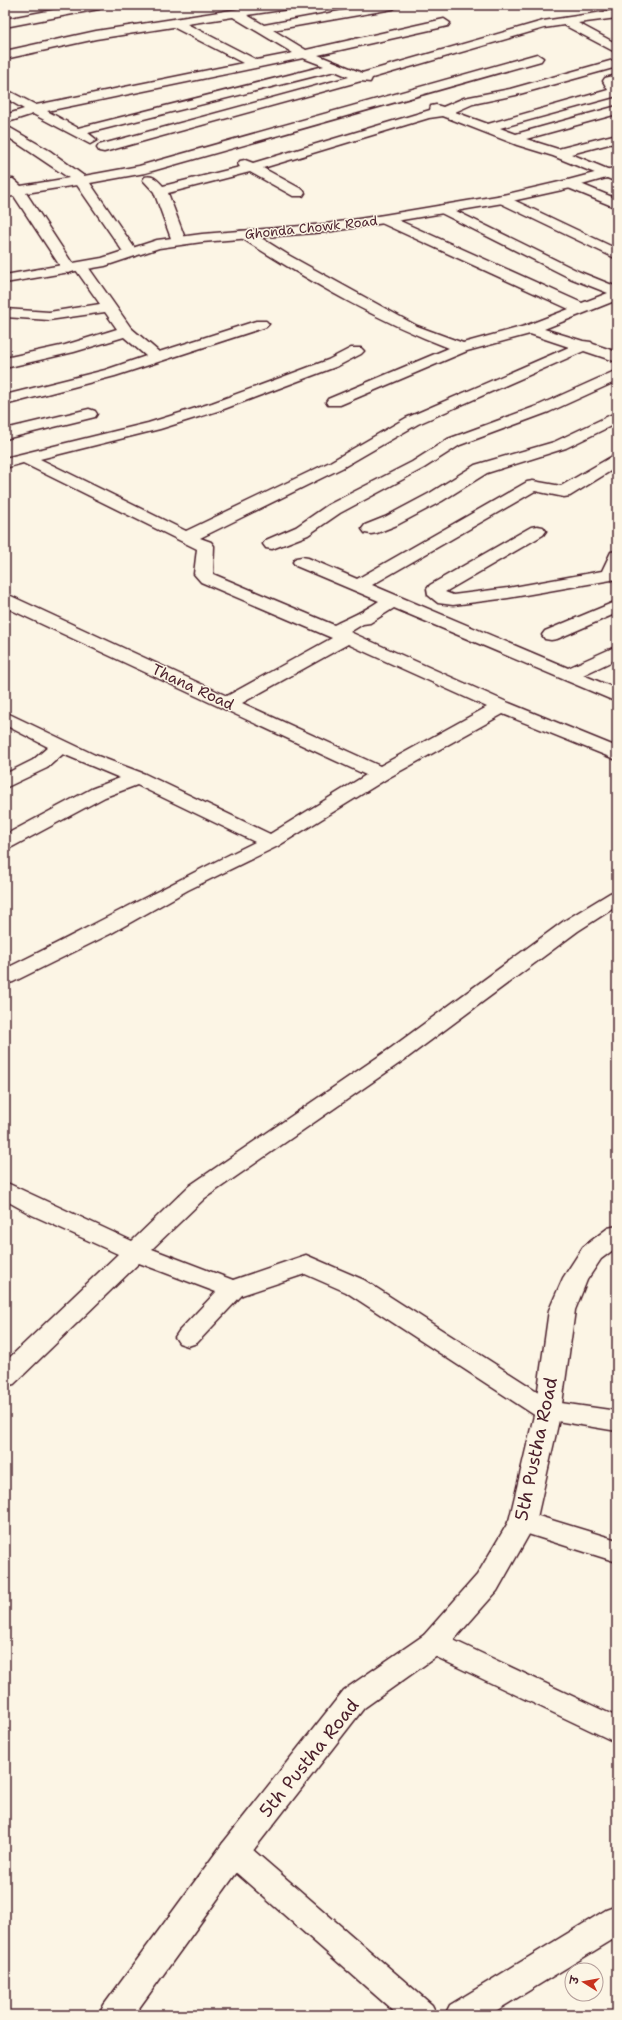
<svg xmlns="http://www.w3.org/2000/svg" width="622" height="2020" viewBox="0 0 622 2020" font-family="'Shantell Sans','Playpen Sans Deva',sans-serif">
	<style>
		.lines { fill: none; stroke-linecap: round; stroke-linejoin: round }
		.street-casing { stroke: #4a1f2b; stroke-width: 3 }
		.secondary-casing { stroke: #4a1f2b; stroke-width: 3 }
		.street { fill: #fcf5e5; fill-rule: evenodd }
		.secondary { fill: #fcf5e5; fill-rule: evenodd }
		.labels { text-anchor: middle; stroke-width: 3; stroke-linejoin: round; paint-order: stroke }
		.far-street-label { font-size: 13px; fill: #4a1f2b; stroke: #fcf5e5 }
		.street-label { font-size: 15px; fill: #4a1f2b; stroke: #fcf5e5 }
		.near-street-label { font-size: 18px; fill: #4a1f2b; stroke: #fcf5e5 }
	</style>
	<rect width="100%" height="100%" fill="#fcf5e5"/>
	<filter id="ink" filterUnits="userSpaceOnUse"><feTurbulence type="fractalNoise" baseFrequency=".025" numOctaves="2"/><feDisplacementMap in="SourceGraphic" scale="8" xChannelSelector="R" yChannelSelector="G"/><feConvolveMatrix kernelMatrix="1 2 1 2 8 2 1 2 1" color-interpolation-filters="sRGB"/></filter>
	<g filter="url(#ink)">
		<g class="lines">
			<g class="street-casing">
				<g id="street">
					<polygon points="80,5 105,5 99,9 5,27 5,19"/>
					<path d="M265,5h29l-6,4 -41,6 17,10 109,-20h26l-6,4 -120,21 33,20 138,-31 6,4 -2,3 -130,29 44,18 181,-52 74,-11v8l-39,5 39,21v9l-53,-28 -20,3 -172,50 -2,4 -9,-1 -257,71 -5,-1 -2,-3 2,-3 250,-68 -14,-6 -247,62 9,7 -7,4 -57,-30 -28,9v-8l19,-6 -19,-11v-9l31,16 207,-42 -70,-36 -77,12 -91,20v-8l91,-20zM233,17l60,36 -36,7 -70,-36zM303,58l21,8 -246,62 -31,-17z"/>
					<polygon points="537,54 543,58 541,61 145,173 90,183 138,253 136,256 126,256 77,185 26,193 74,266 81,263 86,264 131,328 159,352 256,321 266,321 269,324 266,327 115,376 5,405 5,395 105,370 146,356 124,337 74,352 5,368 5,358 65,345 117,329 105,312 49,320 5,317 5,309 49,312 100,304 76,270 69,273 64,272 14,196 5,197 5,189 7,189 5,187 5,179 13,179 21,186 69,178 5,135 5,125 50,151 84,176 139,166"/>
					<path d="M617,59v8l-101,28 -43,9 -18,8 33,12 120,-34 -5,-9 2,-3 12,-3v21l-117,32 16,6 101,-28v8l-91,25 32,10 59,-15v8l-46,12 46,19v9l-64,-26 -36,-11 -74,-29 -14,2 -166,50 40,22 2,3 -2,3h-10l-43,-24 -82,21 18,48 -2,3h-10l-2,-3 -18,-49 -11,-12 2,-3c9,-2 12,3 18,9l77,-19 -2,-3 2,-3 5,-1 8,3 177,-53 1,-4 5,-1 7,2 21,-9 46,-9z"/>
					<polygon points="571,180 617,199 617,208 566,187 564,184 566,181"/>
					<polygon points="503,195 617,249 617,259 498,202 496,199 498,196"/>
					<path d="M444,205l136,67 37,15v13l-73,29 39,12 8,1 2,2 24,8v10l-33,-11 -166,73 -76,44 -142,70 11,4 3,4 -1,28 121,51c16,-8 31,-14 45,-24l-83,-35 -3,-4 3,-4 6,-1 6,1 49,21 170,-97 6,-1 28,5 50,-29 6,-2v12l-47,29 -6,1 -29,-6 -163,94 196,83 49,-22v13l-34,16 34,14v13l-223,-94 -24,15 -7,1 -13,8 159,71 108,44v13l-114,-46 -115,64 -110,68 -90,44 -78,44 -97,48 -8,2v-15c84,-41 166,-86 250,-127l-118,-57 -32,12 -93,50 -7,2v-14l86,-46 29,-11 -57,-24 -16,14 -42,20v-14l28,-14 15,-13 -43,-22v-13l90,43 50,19 125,60 96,-59 -361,-168v-12l6,1 216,100 105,-58 -131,-56 -7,-8 3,-25 -174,-86 -18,5v-10l143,-35 64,-20 68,-25 48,-18 23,-12h10l3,3 -3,3 -23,12 -114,43 -64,20 -120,30 146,72 144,-69 76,-44 163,-71 -39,-13 -63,17 -127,54h-12l-2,-3 2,-3 121,-51c-74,-28 -143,-69 -209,-111l-2,-3 2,-3h10l40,25 127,70 46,17 62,-17 44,-17 -190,-87 -2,-3 2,-3h10l193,87 26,-10 -38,-15 -131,-66 -2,-3 2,-3zM348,644l4,2 135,61 -107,59 -138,-63z"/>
					<polygon points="617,370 617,381 549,412 460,445 424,468 340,513 308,535 272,549 266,548 263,544 266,540 296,527 328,505 412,462 448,439 537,406"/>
					<polygon points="89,409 95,411 97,414 95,417 5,439 5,429"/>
					<polygon points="617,412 617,423 566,448 487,473 442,501 397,525 377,533 371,534 365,533 362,529 365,525 385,517 430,493 475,465 554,442"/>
					<polygon points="537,526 543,527 546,531 543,535 445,592 453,595 508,588 602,571 611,552 617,551 617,579 508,598 453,605 438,603 428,595 427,589 430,585 531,527"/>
					<polygon points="617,601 617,613 557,639 551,640 545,639 542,635 545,631"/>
					<polygon points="617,891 617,906 578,931 407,1058 205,1198 152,1249 233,1280 306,1255 364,1280 554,1402 617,1411 617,1431 539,1418 346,1292 305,1274 242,1295 197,1343 188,1346 179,1343 175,1337 179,1331 216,1292 139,1263 14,1384 5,1386 5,1362 118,1254 32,1215 5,1200 5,1182 132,1241 189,1186 391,1048 564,921 610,893"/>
					<polygon points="522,1511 617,1540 617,1562 512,1529 508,1522 512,1515"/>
					<polygon points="434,1631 617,1717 617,1743 424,1651 420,1643 424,1635"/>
					<polygon points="234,1839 245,1843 432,2005 437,2015 398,2015 223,1861 219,1852 223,1843"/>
					<polygon points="617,1906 617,1937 489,2015 445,2015 450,2005 606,1910"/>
				</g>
			</g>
			<g class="secondary-casing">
				<g id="secondary">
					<polygon points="617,167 617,175 571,188 503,203 384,223 326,232 202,242 159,248 105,266 5,283 5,275 102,258 157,240 202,234 326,224 384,215 503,195 568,180"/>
					<polygon points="617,1226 617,1247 601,1259 587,1280 575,1310 561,1411 536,1522 497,1591 444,1651 364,1708 245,1861 134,2015 99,2015 104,2005 223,1843 344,1690 424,1635 477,1575 509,1521 535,1411 549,1310 563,1278 583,1247 608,1228"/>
				</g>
			</g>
			<use href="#street" class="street"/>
			<use href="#secondary" class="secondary"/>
		</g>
	</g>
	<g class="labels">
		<g class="far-street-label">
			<text transform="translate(311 227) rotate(-6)" y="5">Ghonda Chowk Road</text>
		</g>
		<g class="street-label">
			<text transform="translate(193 687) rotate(25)" y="5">Thana Road</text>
		</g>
		<g class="near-street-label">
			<text transform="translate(536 1449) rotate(-78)" y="6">5th Pustha Road</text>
			<text transform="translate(309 1758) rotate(-51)" y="6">5th Pustha Road</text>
		</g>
	</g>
	<rect width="622" height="2020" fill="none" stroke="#fcf5e5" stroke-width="20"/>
	<rect x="10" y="10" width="602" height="2000" fill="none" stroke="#4a1f2b" stroke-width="1.5" filter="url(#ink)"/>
	<g transform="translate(584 1982) rotate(281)"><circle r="19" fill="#fcf5e5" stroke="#b59f9b"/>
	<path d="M0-3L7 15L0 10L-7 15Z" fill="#c8321e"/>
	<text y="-6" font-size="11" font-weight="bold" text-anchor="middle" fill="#4a1f2b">उ</text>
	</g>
</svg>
